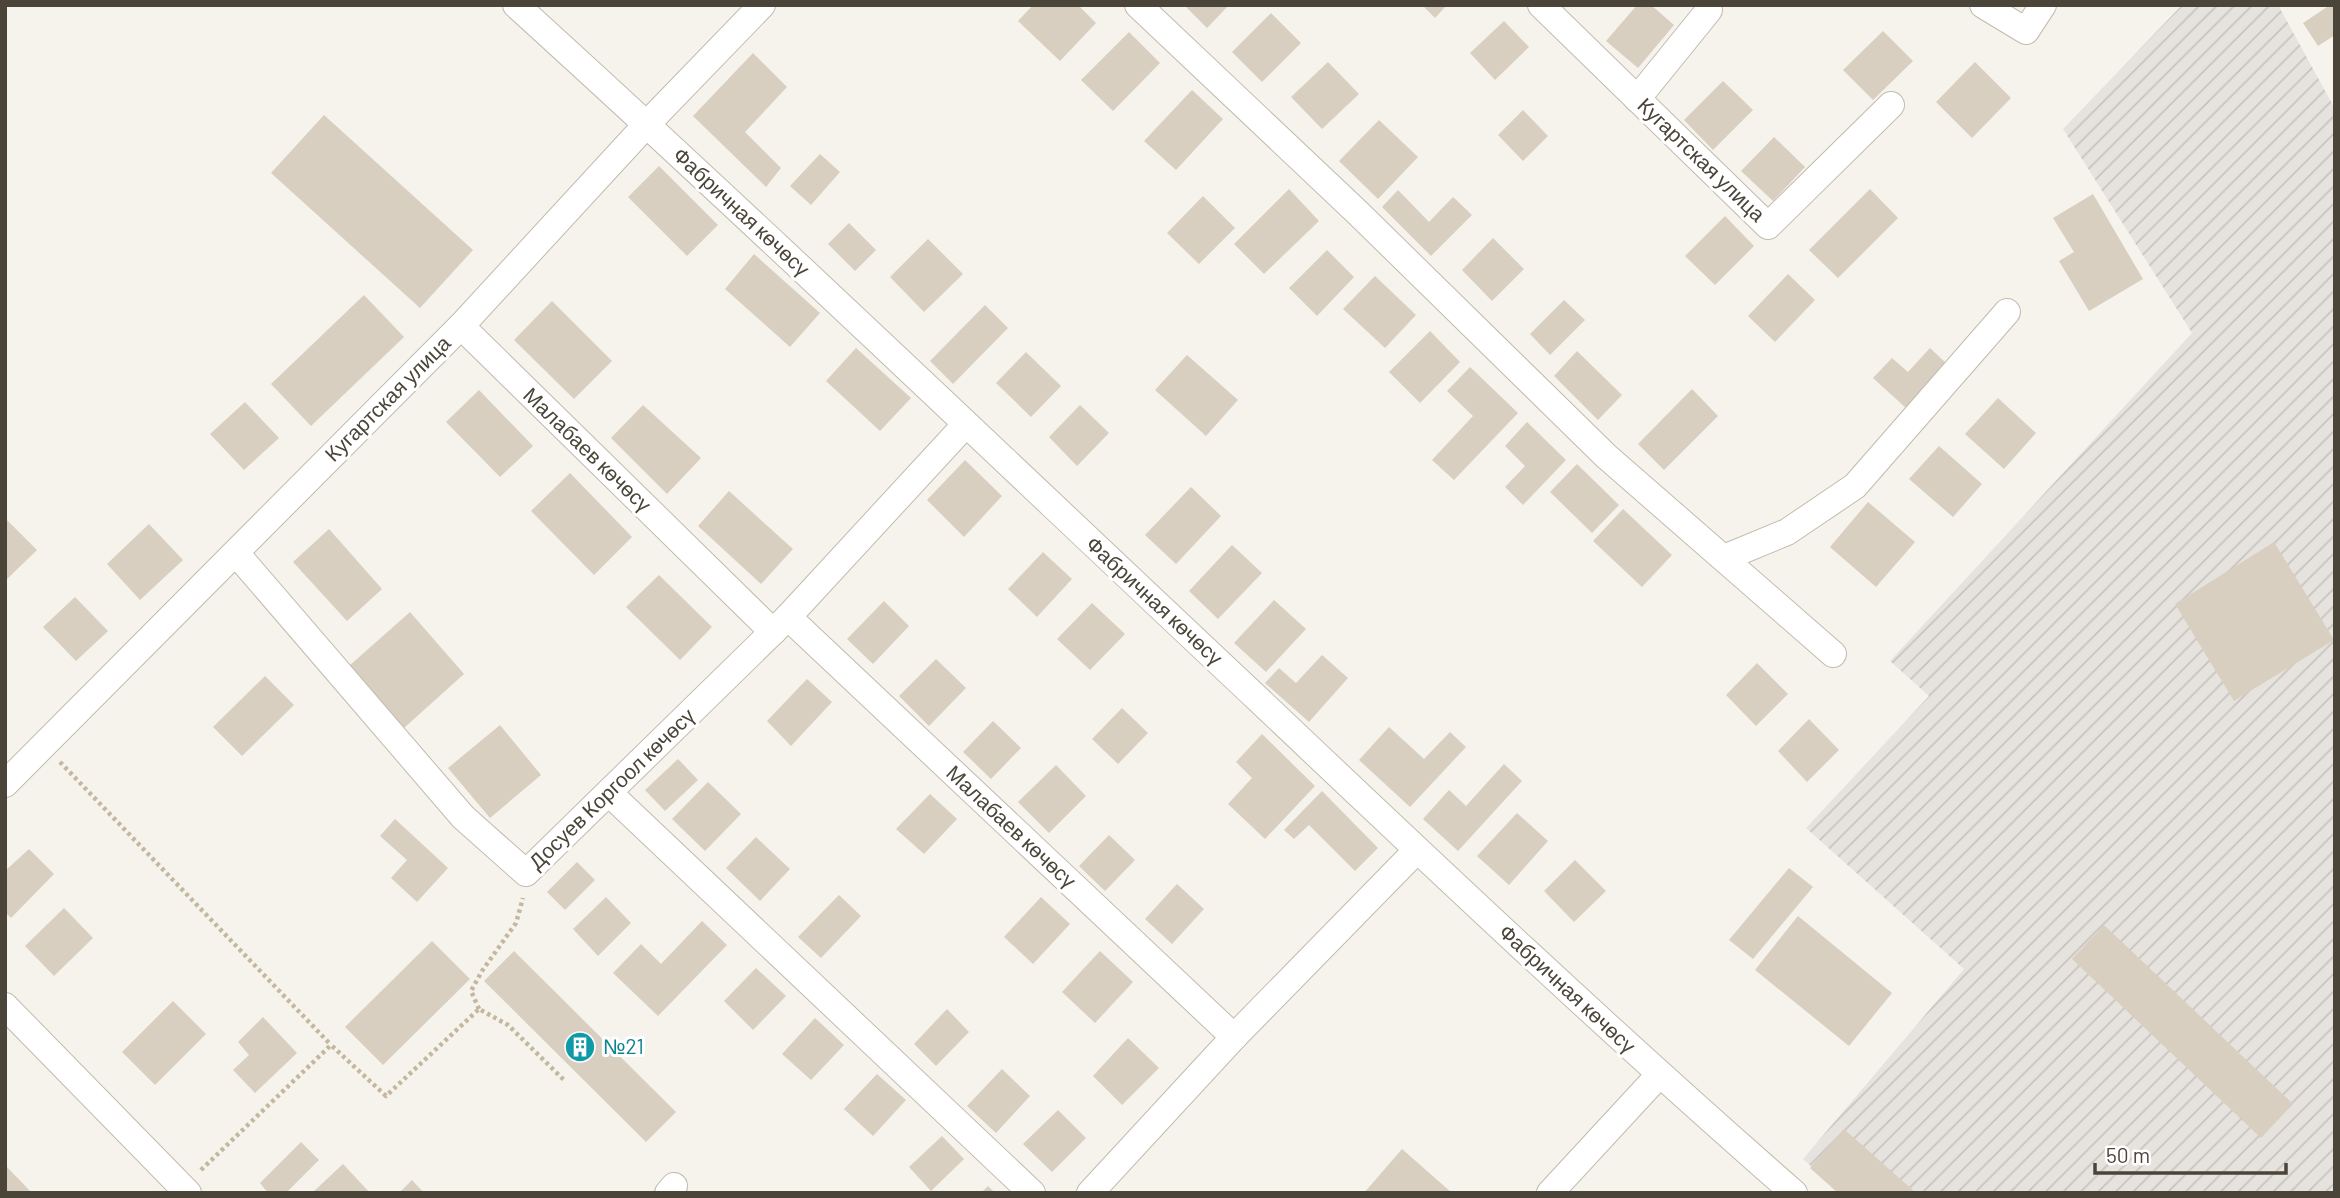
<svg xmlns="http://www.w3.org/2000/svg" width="2340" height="1198" viewBox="0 0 2340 1198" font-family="Barlow,sans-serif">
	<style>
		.industrial { fill: url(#industrial-furrows) }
		.building { fill: #d8cfc1 }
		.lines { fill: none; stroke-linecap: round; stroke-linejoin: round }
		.minor-casing { stroke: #c2bbae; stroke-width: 28 }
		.path { stroke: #c4b79f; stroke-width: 4.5; stroke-dasharray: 3.5 3.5; stroke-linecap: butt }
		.minor { stroke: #fff; stroke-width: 26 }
		.labels { text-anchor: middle; stroke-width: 6; stroke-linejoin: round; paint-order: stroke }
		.street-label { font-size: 21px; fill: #4b4439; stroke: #fff }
		.culture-label { font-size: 21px; fill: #0d838f; stroke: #fff; text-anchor: start }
	</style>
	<defs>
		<pattern id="industrial-furrows" width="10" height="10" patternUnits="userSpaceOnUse" patternTransform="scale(1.75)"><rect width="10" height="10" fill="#e6e2dd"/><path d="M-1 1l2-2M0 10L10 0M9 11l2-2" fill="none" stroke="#c7c3be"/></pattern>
	</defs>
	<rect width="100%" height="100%" fill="#f6f3ec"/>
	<polygon class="industrial" points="2182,5 2278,5 2335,109 2335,1193 1841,1193 1803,1159 1964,969 1806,828 1929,696 1890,661 2192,333 2063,129"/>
	<g class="building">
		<polygon points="1033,5 1078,5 1096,23 1060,61 1018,21"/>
		<polygon points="1184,5 1229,5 1207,28"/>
		<polygon points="1422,5 1447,5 1435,18"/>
		<polygon points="1637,5 1651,5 1674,25 1638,68 1606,41"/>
		<polygon points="2330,5 2335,5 2335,35 2318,46 2303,23"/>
		<polygon points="1271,13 1301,43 1262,82 1232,52"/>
		<polygon points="1504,21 1529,47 1495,80 1470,53"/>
		<polygon points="1883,31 1913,61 1873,100 1843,70"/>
		<polygon points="1129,32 1160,63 1113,111 1081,80"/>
		<polygon points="753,53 787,87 745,132 781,168 766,187 693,116"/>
		<polygon points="1328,62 1359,94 1322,129 1291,97"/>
		<polygon points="1975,62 2011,98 1972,138 1936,102"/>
		<polygon points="1723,81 1753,110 1713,150 1684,120"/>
		<polygon points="1192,90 1223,119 1176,170 1144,141"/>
		<polygon points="1523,110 1548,136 1523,161 1498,135"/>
		<polygon points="324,115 473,250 420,308 271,173"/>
		<polygon points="1379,120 1418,157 1378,199 1339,161"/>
		<polygon points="1774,137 1805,167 1773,201 1741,171"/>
		<polygon points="820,154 840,172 811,205 790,186"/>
		<polygon points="659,166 718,225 687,256 628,197"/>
		<polygon points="1289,189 1319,221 1264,274 1234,244"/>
		<polygon points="1870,189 1898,218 1838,278 1809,250"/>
		<polygon points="1398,190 1429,222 1453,197 1472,215 1431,256 1382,207"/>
		<polygon points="2093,194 2143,279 2089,311 2059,261 2074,252 2053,218"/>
		<polygon points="1203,196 1235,228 1199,264 1167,233"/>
		<polygon points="1725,216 1754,246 1715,285 1685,256"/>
		<polygon points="849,223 876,250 855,271 828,244"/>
		<polygon points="1493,238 1524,269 1492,301 1462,270"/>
		<polygon points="928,239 963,274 924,312 890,277"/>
		<polygon points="1327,250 1354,277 1317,316 1289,288"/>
		<polygon points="754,254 820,313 790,347 725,289"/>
		<polygon points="1788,274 1815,300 1775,342 1748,316"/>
		<polygon points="1375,276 1416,315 1385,348 1343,309"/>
		<polygon points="364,295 404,337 311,426 271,384"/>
		<polygon points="1564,300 1585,320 1550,355 1530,334"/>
		<polygon points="552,301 612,361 574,399 514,340"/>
		<polygon points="985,305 1008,328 953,384 930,361"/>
		<polygon points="1430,331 1460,362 1420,403 1389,372"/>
		<polygon points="856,348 911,398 880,431 826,381"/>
		<polygon points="1930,348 1947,364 1906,408 1873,378 1892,358 1908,372"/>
		<polygon points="1577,351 1622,395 1598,420 1554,376"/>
		<polygon points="1026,352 1061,386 1031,417 996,383"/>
		<polygon points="1187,355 1238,400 1206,436 1155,390"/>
		<polygon points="1470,367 1518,413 1454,480 1432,460 1473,416 1447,391"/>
		<polygon points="1692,389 1718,416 1664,470 1638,444"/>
		<polygon points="479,390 533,446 500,477 446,422"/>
		<polygon points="1998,398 2036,433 2004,469 1965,434"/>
		<polygon points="245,402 279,438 244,470 210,434"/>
		<polygon points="643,405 701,458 667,494 611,438"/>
		<polygon points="1080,405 1109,433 1077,466 1049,437"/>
		<polygon points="1527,422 1566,460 1523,505 1505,487 1525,466 1505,446"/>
		<polygon points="1939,446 1982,484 1953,517 1909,479"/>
		<polygon points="965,460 1002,496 964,537 927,500"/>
		<polygon points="1577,464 1619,505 1592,533 1550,492"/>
		<polygon points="570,473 632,537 594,575 531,511"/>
		<polygon points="1191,487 1221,516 1176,564 1145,535"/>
		<polygon points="729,491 793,549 761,584 698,526"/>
		<polygon points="1868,502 1915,542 1876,587 1830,547"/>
		<polygon points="1623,509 1672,555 1642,587 1593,541"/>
		<polygon points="5,518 37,550 5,581"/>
		<polygon points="149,524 183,560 140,600 107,564"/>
		<polygon points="329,529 382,589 347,621 293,562"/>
		<polygon points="2274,542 2334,640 2234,701 2175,604"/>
		<polygon points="1232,545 1262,573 1218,619 1189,591"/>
		<polygon points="1043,552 1072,579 1037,617 1008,589"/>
		<polygon points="659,575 712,627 680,660 626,607"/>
		<polygon points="75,597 108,631 76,661 43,627"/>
		<polygon points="1274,600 1306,629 1266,672 1234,643"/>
		<polygon points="884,601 909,626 873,664 847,639"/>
		<polygon points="1092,603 1125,634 1090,670 1057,639"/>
		<polygon points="410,612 464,674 404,728 349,666"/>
		<polygon points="1322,655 1348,678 1309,722 1265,683 1279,668 1296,683"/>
		<polygon points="936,659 966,688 929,726 899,696"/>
		<polygon points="1757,663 1788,694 1756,726 1726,695"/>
		<polygon points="265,676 294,705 242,756 213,727"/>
		<polygon points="807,679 832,702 791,746 767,721"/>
		<polygon points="1122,708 1148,733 1118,764 1092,739"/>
		<polygon points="1809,719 1839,750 1807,782 1778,751"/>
		<polygon points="993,721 1021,748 991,779 963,752"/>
		<polygon points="500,725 541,775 490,818 448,768"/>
		<polygon points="1389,727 1424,759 1450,732 1466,747 1410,807 1359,760"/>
		<polygon points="1262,734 1315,786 1265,839 1228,804 1252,778 1236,762"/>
		<polygon points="678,759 698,780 665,811 645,790"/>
		<polygon points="1504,764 1522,781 1458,851 1423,819 1449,790 1466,806"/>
		<polygon points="1056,765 1086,796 1049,833 1018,802"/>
		<polygon points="708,782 741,814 705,851 672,819"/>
		<polygon points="1322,791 1378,848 1355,871 1309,825 1294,839 1284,830"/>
		<polygon points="930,794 957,819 924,854 896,829"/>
		<polygon points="1517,813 1548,841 1509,885 1477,856"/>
		<polygon points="395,819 448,868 417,902 391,878 407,860 380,836"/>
		<polygon points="1109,835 1135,860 1105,891 1079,866"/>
		<polygon points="756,837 790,869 760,901 726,868"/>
		<polygon points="29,849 54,874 11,918 5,912 5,871"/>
		<polygon points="1575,860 1606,891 1574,922 1544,891"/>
		<polygon points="577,862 595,880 565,910 547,892"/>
		<polygon points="1789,868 1813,887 1753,959 1729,940"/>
		<polygon points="1177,884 1204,909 1172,944 1145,919"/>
		<polygon points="839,895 861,916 821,958 798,937"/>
		<polygon points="606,897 631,923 598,956 573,929"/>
		<polygon points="1041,897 1070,924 1033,964 1004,937"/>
		<polygon points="64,908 93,938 54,976 25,946"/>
		<polygon points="1798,916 1892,993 1849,1046 1755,970"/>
		<polygon points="702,921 727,945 658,1016 613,973 641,944 661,964"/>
		<polygon points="2104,925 2293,1104 2261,1138 2072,959"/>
		<polygon points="432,941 470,979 383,1065 345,1027"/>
		<polygon points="514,951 676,1112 646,1142 484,981"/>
		<polygon points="1100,951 1133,982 1095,1023 1062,992"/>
		<polygon points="756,968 786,996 753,1030 724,1001"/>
		<polygon points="173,1001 206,1034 155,1085 122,1052"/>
		<polygon points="947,1009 969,1032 936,1066 914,1044"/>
		<polygon points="263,1017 297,1053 255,1093 233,1070 249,1055 238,1042"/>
		<polygon points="815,1018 844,1045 811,1080 782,1054"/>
		<polygon points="1128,1038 1159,1068 1122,1105 1093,1076"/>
		<polygon points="1002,1069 1030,1096 996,1133 967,1106"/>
		<polygon points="877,1074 906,1100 873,1136 844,1109"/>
		<polygon points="1058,1110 1086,1138 1052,1172 1023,1144"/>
		<polygon points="1844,1129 1916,1193 1838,1193 1810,1168"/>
		<polygon points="942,1136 964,1159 931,1191 909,1167"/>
		<polygon points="301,1142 319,1160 286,1193 268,1193 260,1183"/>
		<polygon points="1402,1149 1452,1193 1364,1193"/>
		<polygon points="343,1164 370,1193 312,1193"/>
		<polygon points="5,1165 32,1193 5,1193"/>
		<polygon points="412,1180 424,1193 399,1193"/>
		<polygon points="988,1186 995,1193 981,1193"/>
	</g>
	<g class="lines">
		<g class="minor-casing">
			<g id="minor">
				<path d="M516,5c251,228 496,463 743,695 176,167 352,333 535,493"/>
				<polyline points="1138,5 1358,213 1606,456 1833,654"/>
				<polyline points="1541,5 1768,226 1891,105"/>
				<polyline points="1983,5 2026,31 2043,5"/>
				<polyline points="1637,99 1709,10"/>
				<polyline points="461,326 773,632"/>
				<polyline points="236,553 463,817 526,873 788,617 966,424"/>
				<polyline points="1724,558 1787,532 1855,486 2007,312"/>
				<polyline points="788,617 1234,1037"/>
				<polyline points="5,784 461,326 647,124 762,5"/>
				<polyline points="609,793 1032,1193"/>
				<polyline points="5,1006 188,1193"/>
				<polyline points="668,1193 674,1186"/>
				<polyline points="1090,1193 1234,1037 1417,850"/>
				<polyline points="1550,1193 1659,1075"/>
			</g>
		</g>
		<g class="path">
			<polyline points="60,762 331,1045"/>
			<polyline points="479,1009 471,991 482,971 516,923 523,898"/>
			<polyline points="201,1170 331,1045 386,1096 479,1009 508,1025 565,1081"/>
		</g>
		<use href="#minor" class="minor"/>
	</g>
	<defs>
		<g id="building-disc" transform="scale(1.575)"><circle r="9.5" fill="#0f9aa8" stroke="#fff"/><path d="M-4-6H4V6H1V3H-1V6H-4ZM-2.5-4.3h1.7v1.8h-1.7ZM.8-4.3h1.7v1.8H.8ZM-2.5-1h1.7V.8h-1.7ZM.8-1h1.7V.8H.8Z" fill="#fff"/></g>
	</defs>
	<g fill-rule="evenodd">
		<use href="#building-disc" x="580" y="1047"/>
	</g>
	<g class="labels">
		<g class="street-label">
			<text transform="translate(1701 160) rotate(44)" y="7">Кугартская улица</text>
			<text transform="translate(741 212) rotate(43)" y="7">Фабричная көчөсү</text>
			<text transform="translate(388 399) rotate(-45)" y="7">Кугартская улица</text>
			<text transform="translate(587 450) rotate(44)" y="7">Малабаев көчөсү</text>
			<text transform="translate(1154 601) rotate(43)" y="7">Фабричная көчөсү</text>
			<text transform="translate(612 789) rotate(-44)" y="7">Досуев Коргоол көчөсү</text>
			<text transform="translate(1011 827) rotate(43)" y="7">Малабаев көчөсү</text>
			<text transform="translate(1567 989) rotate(43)" y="7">Фабричная көчөсү</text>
		</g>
		<g class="culture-label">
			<text x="603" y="1054">№21</text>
		</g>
	</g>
	<rect width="2340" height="1198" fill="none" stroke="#4b4439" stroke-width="14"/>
	<path d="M2095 1163v10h191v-10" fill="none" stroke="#4b4439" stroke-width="3.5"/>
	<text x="2106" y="1163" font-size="21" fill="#4b4439" stroke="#ffffff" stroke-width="5" paint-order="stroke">50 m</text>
</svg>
